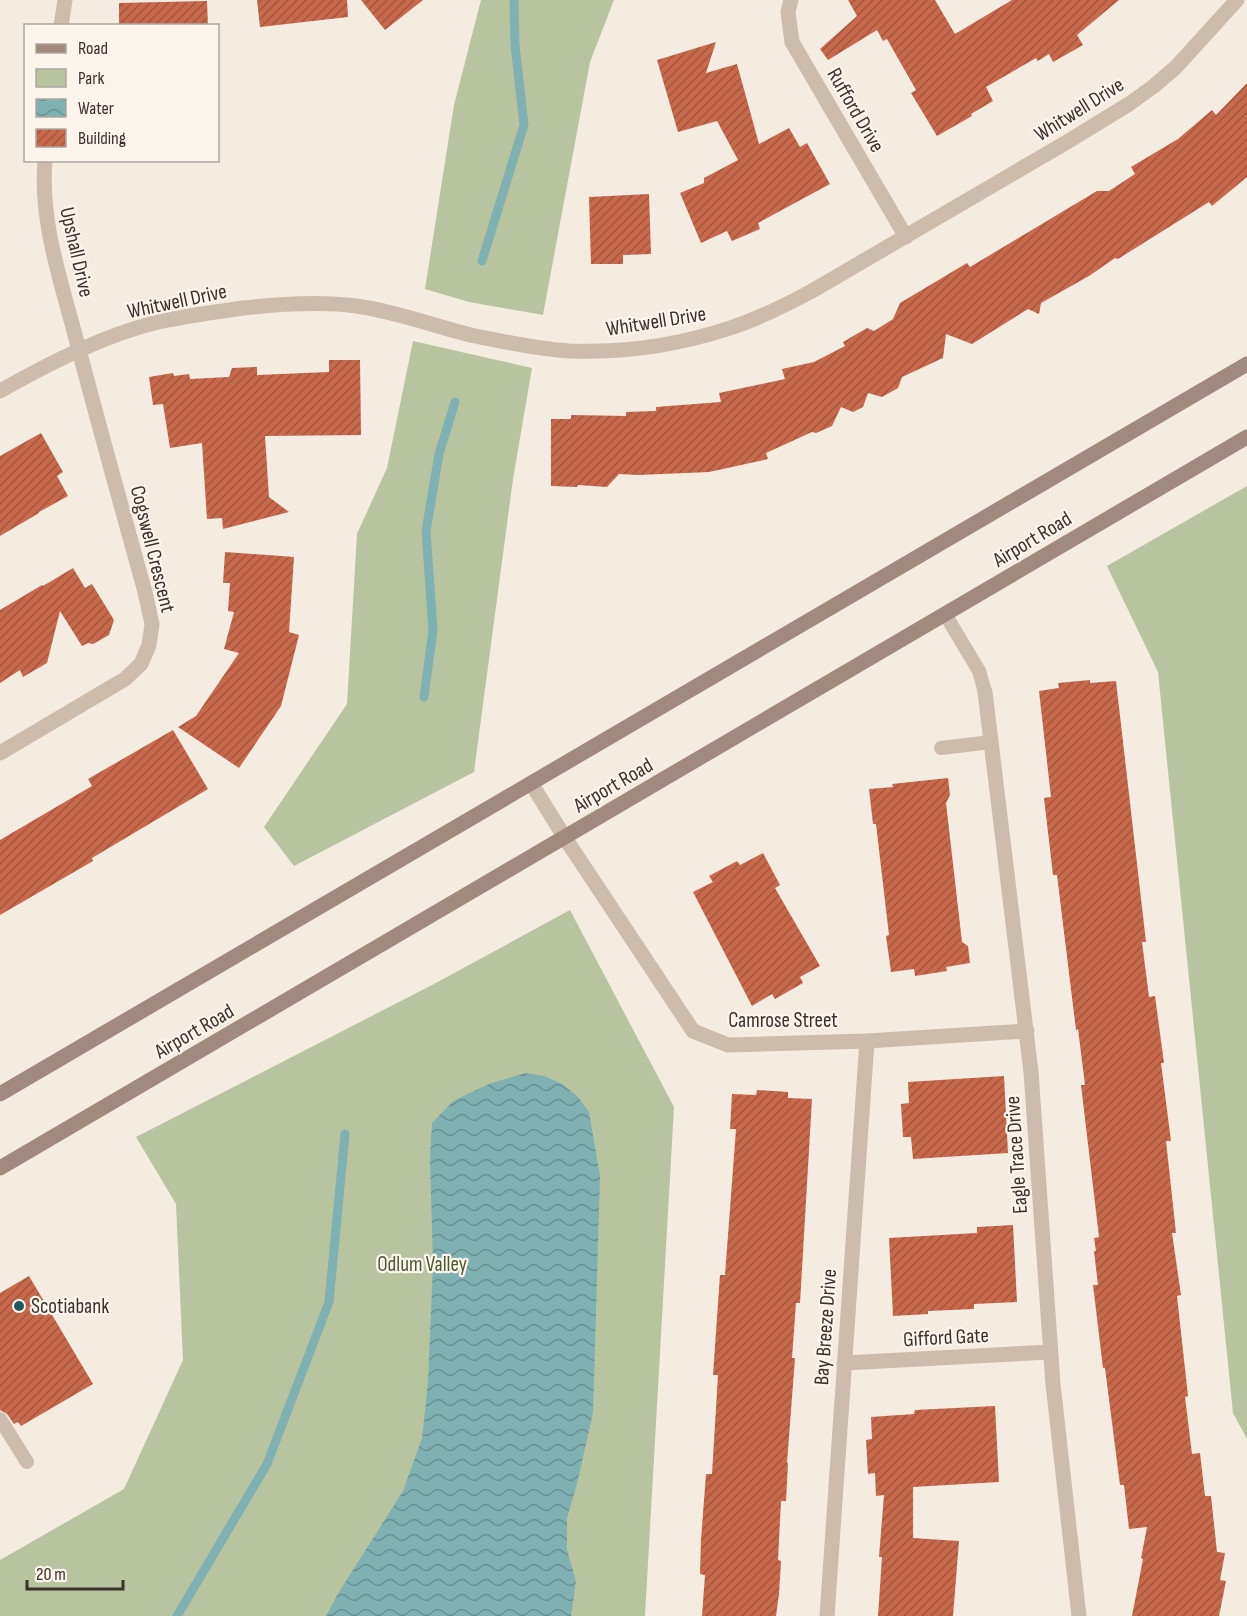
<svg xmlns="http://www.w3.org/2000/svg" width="1247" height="1616" viewBox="0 0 1247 1616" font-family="'Sofia Sans Condensed',sans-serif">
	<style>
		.green { fill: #b8c4a0 }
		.water { fill: url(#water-waves) }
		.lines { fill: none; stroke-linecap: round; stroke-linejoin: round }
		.stream { stroke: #7fb0b2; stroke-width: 9 }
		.building { fill: url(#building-hatch) }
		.lane { stroke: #cdbbac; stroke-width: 14 }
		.street { stroke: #cdbbac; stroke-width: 15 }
		.secondary { stroke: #a18a7d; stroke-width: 15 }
		.poi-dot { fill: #1f5a5e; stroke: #fbf5ee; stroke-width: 2 }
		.labels { text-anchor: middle; stroke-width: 4.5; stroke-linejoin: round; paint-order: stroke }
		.street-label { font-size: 21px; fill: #3b302b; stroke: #fbf5ee }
		.park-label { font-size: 21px; fill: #4a5a2e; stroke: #fbf5ee }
		.poi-label { font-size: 21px; fill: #3b302b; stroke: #fbf5ee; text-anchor: start }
	</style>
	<defs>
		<pattern id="water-waves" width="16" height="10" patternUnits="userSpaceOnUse" patternTransform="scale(1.5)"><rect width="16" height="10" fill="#7fb0b2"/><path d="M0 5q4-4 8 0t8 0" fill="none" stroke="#699091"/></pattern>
		<pattern id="building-hatch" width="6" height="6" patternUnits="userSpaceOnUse" patternTransform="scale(1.5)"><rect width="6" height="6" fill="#c8694b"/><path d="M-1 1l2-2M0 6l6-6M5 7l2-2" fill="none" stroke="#a4573f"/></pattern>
	</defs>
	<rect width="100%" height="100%" fill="#f4ebe1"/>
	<g class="green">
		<polygon points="481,0 614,0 590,62 543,315 469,302 425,289 454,105"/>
		<polygon points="413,341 532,368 513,479 474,772 294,866 264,827 347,704 357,534 387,468"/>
		<polygon points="1247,486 1247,1439 1233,1413 1158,672 1107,566"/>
		<polygon points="570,910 674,1107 645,1616 0,1616 0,1560 124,1489 183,1360 176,1204 136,1137 434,984"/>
	</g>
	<polygon class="water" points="525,1073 544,1076 562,1084 577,1096 589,1112 600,1176 593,1413 577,1484 567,1518 567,1550 576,1581 571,1616 326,1616 339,1592 403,1491 422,1438 428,1382 433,1265 430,1157 432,1123 453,1101 489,1084"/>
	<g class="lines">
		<g class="stream">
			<polyline points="482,261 524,125 515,45 514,0"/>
			<polyline points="424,697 433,630 426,531 439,454 455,402"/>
			<polyline points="177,1616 267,1464 329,1302 345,1134"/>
		</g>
	</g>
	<g class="building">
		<polygon points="257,0 347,0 348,17 260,27"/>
		<polygon points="361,0 423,0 385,30"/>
		<polygon points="848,0 935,0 955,34 1012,0 1119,0 1077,35 1083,45 1053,62 1049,54 1038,61 1036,58 986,87 993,101 971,114 972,116 937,136 911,93 916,90 887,39 883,41 877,30 828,60 820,49 857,16"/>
		<polygon points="207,1 208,26 119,26 119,3"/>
		<polygon points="716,42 706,73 737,64 759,144 789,128 800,147 807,143 830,184 758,223 760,229 732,241 727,231 701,243 680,193 704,183 704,178 738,160 717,121 678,132 657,60"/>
		<polygon points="1247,83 1247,177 1212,206 1209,202 1118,259 1115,258 1089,276 1041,303 1039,314 1028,309 972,344 946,334 943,358 902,377 898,388 882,397 868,393 863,407 853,412 841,407 832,426 816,433 812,432 766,453 768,459 709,472 638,475 619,474 607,487 578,485 577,487 551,486 551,419 571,419 571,415 626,416 626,412 656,411 656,407 721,402 719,393 785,379 782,369 814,362 845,346 843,342 867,328 874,331 893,319 900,303 967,263 970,267 1097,191 1109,191 1135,174 1131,167 1178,139 1212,110 1216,115"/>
		<polygon points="649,194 651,254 623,255 623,264 591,264 589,197"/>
		<polygon points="329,360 360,360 361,435 265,436 269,497 289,512 223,529 222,518 207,519 202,443 170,448 163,404 153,405 149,377 173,373 174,376 189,374 190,379 229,377 232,368 257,367 257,375 329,372"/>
		<polygon points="41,433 63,472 57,476 68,496 39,512 39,513 0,536 0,456"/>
		<polygon points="225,552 294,557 289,632 299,635 281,706 239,768 178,727 196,716 239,653 224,649 234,612 228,611 230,583 223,583"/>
		<polygon points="73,568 85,588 92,584 114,620 109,635 93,644 88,643 82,646 60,611 47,663 23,677 20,670 0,683 0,610 42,585 43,586"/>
		<polygon points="1090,680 1090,683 1116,681 1146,942 1142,942 1149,997 1155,996 1164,1063 1161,1063 1171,1141 1166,1141 1176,1233 1172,1233 1181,1295 1177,1296 1188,1396 1185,1397 1192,1454 1200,1453 1205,1496 1211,1496 1217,1552 1225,1553 1220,1580 1226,1581 1219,1616 1132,1616 1143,1559 1141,1558 1147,1527 1129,1529 1124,1485 1120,1485 1105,1368 1103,1368 1093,1285 1098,1285 1094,1251 1096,1251 1094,1238 1099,1237 1081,1085 1085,1085 1078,1029 1076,1030 1057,875 1053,875 1044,798 1051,797 1039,691 1059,688 1058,683"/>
		<polygon points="173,730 208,789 92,858 93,861 0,915 0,840 92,786 88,779"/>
		<polygon points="948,778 950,795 946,803 962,942 968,946 970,963 946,967 947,971 915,976 914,969 891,972 886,936 889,935 876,824 873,824 869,789 893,787 892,784"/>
		<polygon points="763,853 780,885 775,888 820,966 800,977 803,983 775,999 772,994 752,1006 693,892 713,882 709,876 737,861 740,865"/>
		<polygon points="1004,1076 1008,1153 913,1159 911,1137 903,1137 901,1104 909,1103 908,1082"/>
		<polygon points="757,1090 788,1092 788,1098 812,1099 800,1303 796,1303 792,1358 795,1358 787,1463 788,1463 786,1501 781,1501 778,1560 781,1561 779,1594 776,1616 702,1616 705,1575 700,1574 701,1540 706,1474 712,1474 718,1375 713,1375 720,1275 725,1275 736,1129 730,1129 732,1094 756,1095"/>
		<polygon points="1013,1225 1017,1302 974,1304 974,1309 928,1311 928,1314 893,1316 889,1238 977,1233 977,1227"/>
		<polygon points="29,1276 93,1384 21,1426 18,1422 14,1424 7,1414 0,1410 0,1293"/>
		<polygon points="995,1406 999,1482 913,1487 913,1538 959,1541 953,1616 878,1616 882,1557 879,1557 884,1495 876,1496 875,1473 868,1474 866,1440 872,1439 871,1417 914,1414 915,1410"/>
	</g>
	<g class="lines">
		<g class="lane">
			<polyline points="945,614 979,671 985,692"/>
			<polyline points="941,748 991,742"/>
			<polyline points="0,1419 27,1462"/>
		</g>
		<g class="street">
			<polyline points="791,0 788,12 792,42 906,237"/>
			<polyline points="61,26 65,0"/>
			<path d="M0,391c48,-27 104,-56 158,-69 28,-6 56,-10 85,-14 37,-4 76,-7 113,-2 40,5 80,21 119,30 30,6 63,13 94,15 53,2 110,-6 161,-23 28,-9 56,-23 82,-37l255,-149 62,-38 25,-18 22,-19 61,-67"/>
			<polyline points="985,692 1031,1072 1053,1384 1079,1616"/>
			<path d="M0,753l125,-74 16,-15 8,-19 3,-21 -7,-32c-24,-87 -48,-173 -71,-261 -15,-56 -34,-112 -29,-171"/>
			<polyline points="531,783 565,838 693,1031 728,1045 867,1041 1027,1031"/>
			<polyline points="844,1363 1050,1352"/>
			<polyline points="827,1616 867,1041"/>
		</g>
		<g class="secondary">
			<polyline points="0,1094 1247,364"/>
			<polyline points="0,1168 1247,437"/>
		</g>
	</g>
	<circle class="poi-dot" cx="19" cy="1306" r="6"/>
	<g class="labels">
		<g class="street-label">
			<text transform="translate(1079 109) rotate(-32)" y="7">Whitwell Drive</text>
			<text transform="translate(856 110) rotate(60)" y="7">Rufford Drive</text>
			<text transform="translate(77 252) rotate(77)" y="7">Upshall Drive</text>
			<text transform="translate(177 301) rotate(-12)" y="7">Whitwell Drive</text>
			<text transform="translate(656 321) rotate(-9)" y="7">Whitwell Drive</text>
			<text transform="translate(1032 539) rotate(-31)" y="7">Airport Road</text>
			<text transform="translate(153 549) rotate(76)" y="7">Cogswell Crescent</text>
			<text transform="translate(613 785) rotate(-30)" y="7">Airport Road</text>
			<text x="783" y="1027">Camrose Street</text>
			<text transform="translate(194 1031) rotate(-30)" y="7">Airport Road</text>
			<text transform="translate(1016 1155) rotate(-94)" y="7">Eagle Trace Drive</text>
			<text transform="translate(825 1327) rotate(-86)" y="7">Bay Breeze Drive</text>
			<text transform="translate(946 1337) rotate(-3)" y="7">Gifford Gate</text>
		</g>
		<g class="park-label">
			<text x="422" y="1271">Odlum Valley</text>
		</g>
		<g class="poi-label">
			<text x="31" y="1313">Scotiabank</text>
		</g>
	</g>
	<rect x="24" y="24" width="195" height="138" fill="#fbf5ee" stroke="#aea6a0" stroke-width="1.5"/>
	<rect x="36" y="44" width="30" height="9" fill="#a18a7d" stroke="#aea6a0" stroke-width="1.5"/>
	<text x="78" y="54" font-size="18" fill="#3b302b">Road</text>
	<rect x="36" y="69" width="30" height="18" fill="#b8c4a0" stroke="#aea6a0" stroke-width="1.5"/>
	<text x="78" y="84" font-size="18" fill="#3b302b">Park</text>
	<rect x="36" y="99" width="30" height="18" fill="url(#water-waves)" stroke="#aea6a0" stroke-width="1.5"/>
	<text x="78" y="114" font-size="18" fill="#3b302b">Water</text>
	<rect x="36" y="129" width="30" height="18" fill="url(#building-hatch)" stroke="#aea6a0" stroke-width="1.5"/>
	<text x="78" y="144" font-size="18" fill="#3b302b">Building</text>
	<path d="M27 1580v9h96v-9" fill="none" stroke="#3b302b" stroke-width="3"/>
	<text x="36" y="1580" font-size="18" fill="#3b302b" stroke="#fbf5ee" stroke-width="4.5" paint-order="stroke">20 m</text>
</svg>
